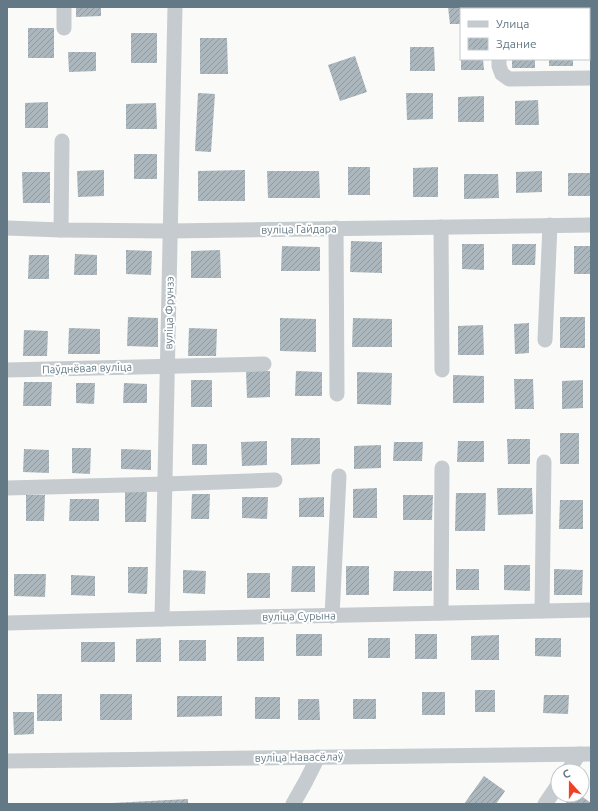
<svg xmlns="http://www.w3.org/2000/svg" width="598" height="811" viewBox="0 0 598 811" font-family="Ubuntu,sans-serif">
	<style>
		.building { fill: url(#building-hatch) }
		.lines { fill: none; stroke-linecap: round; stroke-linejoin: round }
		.minor { stroke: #c5cbce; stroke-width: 15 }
		.labels { text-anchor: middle; stroke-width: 4; stroke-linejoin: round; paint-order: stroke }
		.street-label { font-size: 11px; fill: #637985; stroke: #fff }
	</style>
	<defs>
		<pattern id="building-hatch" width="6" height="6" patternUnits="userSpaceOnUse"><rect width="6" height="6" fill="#abb7bc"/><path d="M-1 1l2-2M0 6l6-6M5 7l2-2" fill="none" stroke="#8f9a9e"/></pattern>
	</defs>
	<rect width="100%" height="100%" fill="#fafaf8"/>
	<g class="building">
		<polygon points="76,7 101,7 101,16 76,17"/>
		<polygon points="448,7 482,7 482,9 461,9 461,24 450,24"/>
		<rect x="28" y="28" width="26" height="30"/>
		<rect x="131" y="33" width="26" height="30"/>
		<polygon points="200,38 227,38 228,74 200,74"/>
		<polygon points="410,47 434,47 435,71 410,71"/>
		<polygon points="68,52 96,52 96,71 69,72"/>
		<polygon points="355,56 367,92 340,101 328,65"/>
		<polygon points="461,59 483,59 484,70 461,70"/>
		<rect x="512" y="59" width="23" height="9"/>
		<rect x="549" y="59" width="24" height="7"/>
		<polygon points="198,93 215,94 211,152 195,151"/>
		<polygon points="406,93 433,93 433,119 407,120"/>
		<polygon points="484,96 484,122 458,122 458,97"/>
		<polygon points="538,100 539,125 515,125 515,101"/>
		<polygon points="48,102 48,128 25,128 25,103"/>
		<polygon points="156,103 157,129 126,129 126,104"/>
		<rect x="134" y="154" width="23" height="25"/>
		<rect x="348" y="167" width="22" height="28"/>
		<polygon points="438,167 438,197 413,197 413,168"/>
		<polygon points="104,170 104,196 78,197 77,171"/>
		<polygon points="245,170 245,201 198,201 198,171"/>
		<polygon points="267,171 319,171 320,198 268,198"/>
		<polygon points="542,171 542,192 516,193 516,172"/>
		<polygon points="22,172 50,172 50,203 23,203"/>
		<rect x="568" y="173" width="23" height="23"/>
		<polygon points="464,174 498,174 499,198 464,199"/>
		<polygon points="351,241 382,242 382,273 350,272"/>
		<polygon points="462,244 484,244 484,270 462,269"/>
		<polygon points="512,244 536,244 535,265 512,265"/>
		<polygon points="282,246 320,247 320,271 281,271"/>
		<rect x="574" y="246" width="17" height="28"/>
		<polygon points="126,250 152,251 151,275 126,274"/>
		<polygon points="220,250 221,278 191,278 191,251"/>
		<polygon points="75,254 97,255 97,275 74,275"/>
		<polygon points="29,255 49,255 49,279 28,279"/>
		<polygon points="128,317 158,318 158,347 127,346"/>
		<rect x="560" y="317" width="25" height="31"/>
		<polygon points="280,318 316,319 316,352 280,351"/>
		<polygon points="353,318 392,319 392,347 352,347"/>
		<polygon points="529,323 529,353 515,354 514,324"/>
		<polygon points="483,325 484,355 458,355 458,326"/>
		<polygon points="69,328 100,329 100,354 68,354"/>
		<polygon points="189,328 217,329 216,356 188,356"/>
		<polygon points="24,330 48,331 47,356 23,356"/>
		<polygon points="246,371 270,371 270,397 247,398"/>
		<polygon points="296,371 322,372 322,396 295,396"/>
		<polygon points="357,372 392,373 391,405 357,404"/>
		<polygon points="453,375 484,376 484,403 453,403"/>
		<polygon points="514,379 533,379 534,409 515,409"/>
		<rect x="191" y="380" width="21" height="27"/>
		<polygon points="583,380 583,408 562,409 562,381"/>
		<polygon points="24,382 52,382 51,406 23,406"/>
		<polygon points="76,383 95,383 94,404 76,403"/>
		<polygon points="124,383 147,384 147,403 123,403"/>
		<rect x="560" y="433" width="19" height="31"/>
		<polygon points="291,438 320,438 320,464 291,465"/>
		<polygon points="507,439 530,439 530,464 508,464"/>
		<polygon points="267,441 267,465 242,466 241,442"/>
		<polygon points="458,441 484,441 484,462 457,462"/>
		<polygon points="394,442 423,442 422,461 393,461"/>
		<rect x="192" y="444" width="15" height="21"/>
		<polygon points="381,445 381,468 354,469 354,446"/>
		<polygon points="72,448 91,448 90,474 72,473"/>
		<polygon points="24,449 49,450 49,473 23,472"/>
		<polygon points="121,449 151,450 151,470 121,469"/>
		<polygon points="377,488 377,518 353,518 353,489"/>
		<polygon points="497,488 532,488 533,514 498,515"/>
		<polygon points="125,489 147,490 146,522 125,522"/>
		<polygon points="456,493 486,493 485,531 455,531"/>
		<polygon points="192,494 210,494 209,519 191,519"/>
		<polygon points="26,495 45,495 44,521 26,521"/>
		<polygon points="403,495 433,495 432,520 403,520"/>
		<polygon points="242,497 268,497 267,519 242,518"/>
		<polygon points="324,497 324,517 299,517 299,498"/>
		<polygon points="70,499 99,499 99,521 69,521"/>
		<polygon points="560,500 583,500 583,529 559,529"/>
		<polygon points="504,565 530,565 530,591 504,590"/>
		<polygon points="292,566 315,566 315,592 291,592"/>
		<rect x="346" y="566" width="23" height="29"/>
		<polygon points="128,567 148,567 147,594 128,593"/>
		<rect x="456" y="569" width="23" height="21"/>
		<polygon points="554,569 583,570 582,595 554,595"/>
		<polygon points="183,570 206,571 205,594 183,593"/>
		<polygon points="394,571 432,571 432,591 393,591"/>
		<rect x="247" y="573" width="23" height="25"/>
		<polygon points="14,574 46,574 45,597 14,596"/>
		<polygon points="71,575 95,576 95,596 71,595"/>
		<rect x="296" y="634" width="26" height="22"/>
		<rect x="415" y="634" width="22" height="25"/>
		<polygon points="499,635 499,660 471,660 471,636"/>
		<rect x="237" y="637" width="27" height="24"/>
		<polygon points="161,638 161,662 136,662 136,639"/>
		<rect x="368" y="638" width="22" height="20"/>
		<polygon points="535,638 561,638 561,657 535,656"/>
		<rect x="179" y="640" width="27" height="21"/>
		<rect x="81" y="642" width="34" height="20"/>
		<rect x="475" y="690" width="20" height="22"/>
		<rect x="422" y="692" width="23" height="23"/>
		<rect x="37" y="694" width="25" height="27"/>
		<rect x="100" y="694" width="32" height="26"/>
		<polygon points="544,695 569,695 568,714 543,713"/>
		<polygon points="177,696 222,696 222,716 177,717"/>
		<rect x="255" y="697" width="25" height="22"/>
		<polygon points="298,699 319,699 320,720 298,720"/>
		<rect x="353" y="699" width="23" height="20"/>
		<polygon points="13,712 34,712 34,734 14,735"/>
		<polygon points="484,776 505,791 496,804 464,804"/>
		<polygon points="572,795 580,795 591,803 591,804 565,804"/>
		<polygon points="188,799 188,804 112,804 112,803"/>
	</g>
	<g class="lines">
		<g class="minor">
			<polyline points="64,7 64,28"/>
			<polyline points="496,7 496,9"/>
			<polyline points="499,59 499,66 502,74 509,79 591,78"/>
			<polyline points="441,227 442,370"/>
			<polyline points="7,228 61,230 170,231 591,225"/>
			<polyline points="336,228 337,394"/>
			<polyline points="61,230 62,141"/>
			<polyline points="545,340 550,225"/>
			<polyline points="7,370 264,364"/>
			<polyline points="7,488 165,484 275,480"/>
			<polyline points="542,611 544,462"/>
			<polyline points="441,613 442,468"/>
			<polyline points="332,616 339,476"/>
			<polyline points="162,619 175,7"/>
			<polyline points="7,623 162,619 591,610"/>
			<polyline points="7,761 591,754"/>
			<polyline points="568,771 579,754"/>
			<polyline points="293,804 306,781 318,757"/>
			<polyline points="545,804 558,785"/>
		</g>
	</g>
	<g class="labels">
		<g class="street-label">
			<text transform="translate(299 229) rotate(-1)" y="4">вуліца Гайдара</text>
			<text transform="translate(169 313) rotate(-89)" y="4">вуліца Фрунзэ</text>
			<text transform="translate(87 368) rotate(-2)" y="4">Паўднёвая вуліца</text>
			<text transform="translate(299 616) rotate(-1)" y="4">вуліца Сурына</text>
			<text transform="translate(299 757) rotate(-1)" y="4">вуліца Навасёлаў</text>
		</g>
	</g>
	<rect width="598" height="811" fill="none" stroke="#637985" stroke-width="16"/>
	<rect x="460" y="8" width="130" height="52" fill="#ffffff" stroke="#c1c9ce"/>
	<rect x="468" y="21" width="20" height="6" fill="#c5cbce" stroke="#c1c9ce"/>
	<text x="496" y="28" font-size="12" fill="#637985">Улица</text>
	<rect x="468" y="38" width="20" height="12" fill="url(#building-hatch)" stroke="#c1c9ce"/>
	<text x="496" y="48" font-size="12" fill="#637985">Здание</text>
	<g transform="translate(570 783) rotate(339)"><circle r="19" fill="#ffffff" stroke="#c1c9ce"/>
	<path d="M0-3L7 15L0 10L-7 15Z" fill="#f04122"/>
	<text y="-6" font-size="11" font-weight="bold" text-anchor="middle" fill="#637985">С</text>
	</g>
</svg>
